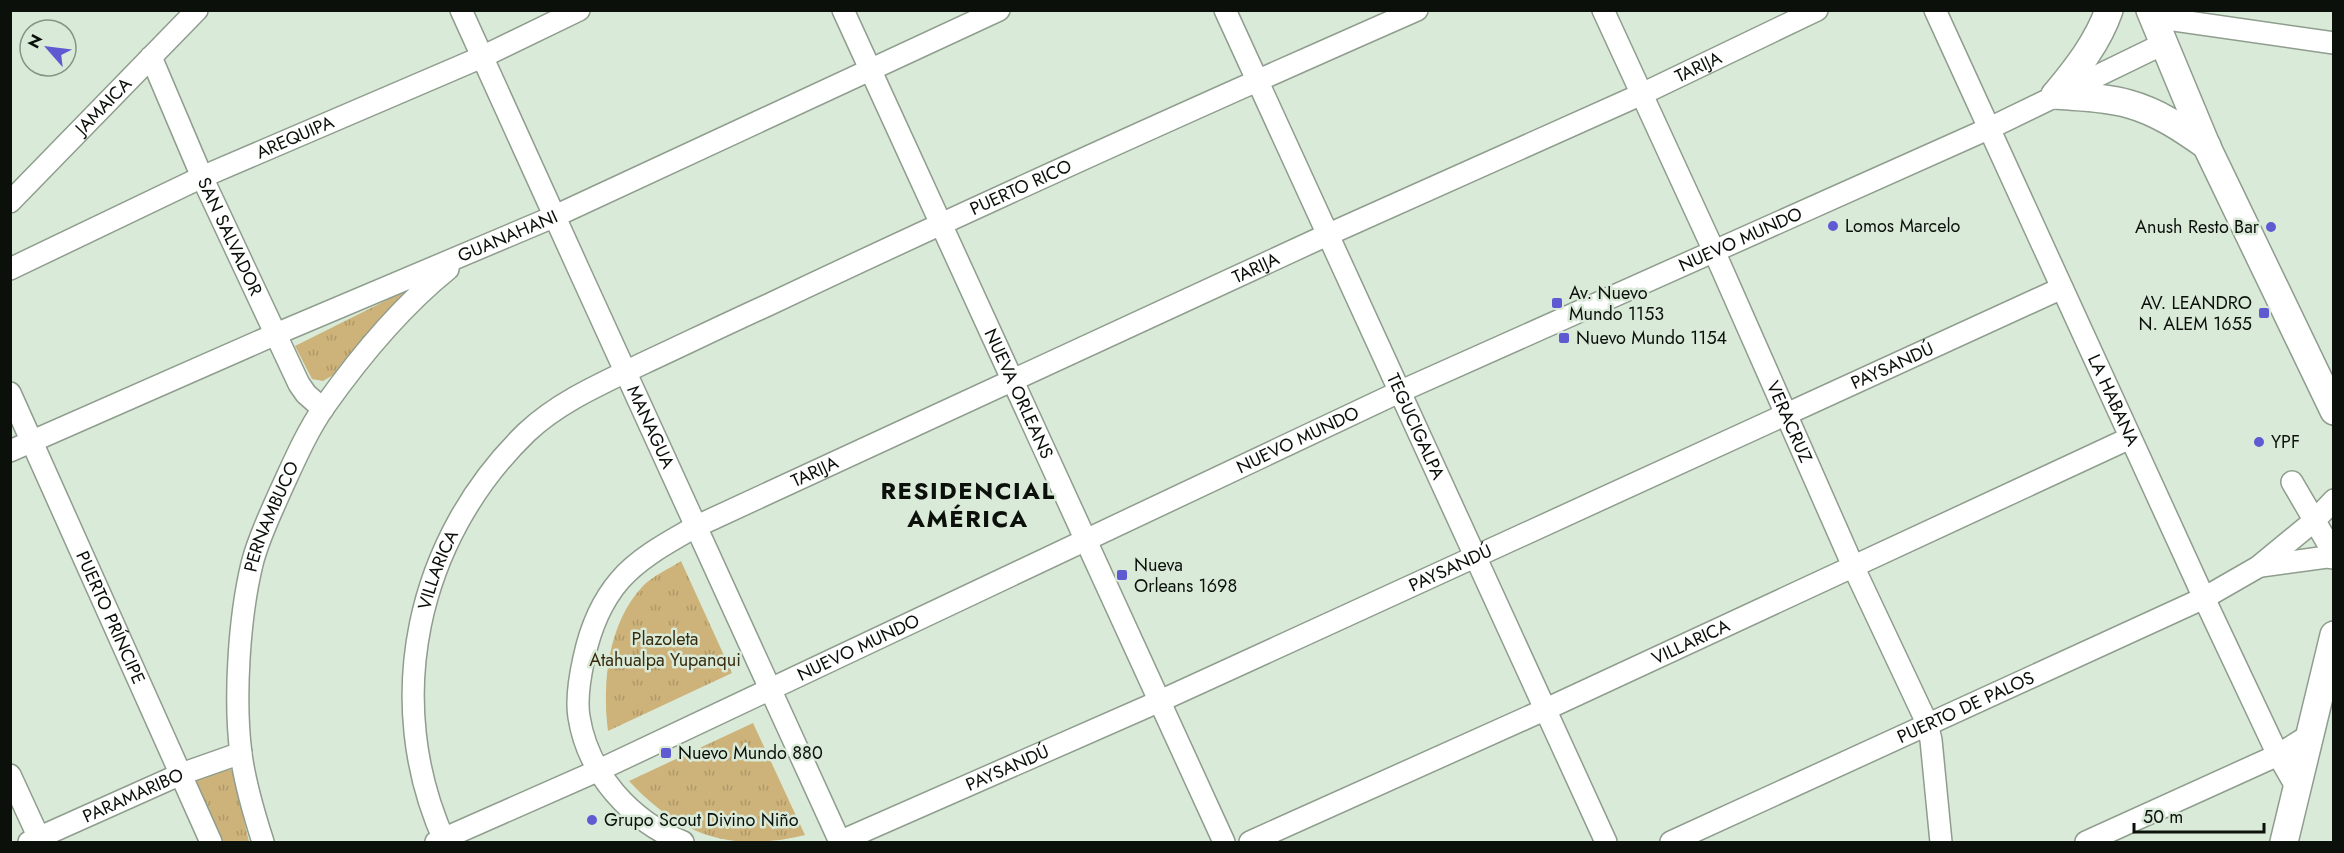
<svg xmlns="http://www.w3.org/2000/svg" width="2344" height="853" viewBox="0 0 2344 853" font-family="Jost,sans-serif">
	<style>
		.grass { fill: url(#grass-tufts) }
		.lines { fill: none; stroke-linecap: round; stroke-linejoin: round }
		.minor-casing { stroke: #8e9d8d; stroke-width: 24 }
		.major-casing { stroke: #8e9d8d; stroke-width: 30 }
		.minor { stroke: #fff; stroke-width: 21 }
		.major { stroke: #fff; stroke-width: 27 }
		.poi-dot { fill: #605ad2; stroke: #daead8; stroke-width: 2 }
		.labels { text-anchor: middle; stroke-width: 5; stroke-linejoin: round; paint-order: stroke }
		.street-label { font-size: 18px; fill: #0b100b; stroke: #daead8 }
		.poi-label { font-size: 18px; fill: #0b100b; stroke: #daead8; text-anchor: start }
		.park-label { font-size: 18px; fill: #382c0f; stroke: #daead8 }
		.district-label { font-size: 24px; font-weight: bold; letter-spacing: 1.5px; fill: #0b100b; stroke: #daead8 }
	</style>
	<defs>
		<pattern id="grass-tufts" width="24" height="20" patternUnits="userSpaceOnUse" patternTransform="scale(1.5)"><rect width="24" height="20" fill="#cdb37a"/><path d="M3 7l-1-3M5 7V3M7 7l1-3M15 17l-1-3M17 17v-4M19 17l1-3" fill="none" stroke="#af9968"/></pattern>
	</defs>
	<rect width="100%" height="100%" fill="#daead8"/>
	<g class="grass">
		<polygon points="405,291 335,374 323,381 312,379 295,346"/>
		<path d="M681,561l51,112 -124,58c-6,-49 0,-107 34,-144 10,-11 27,-18 39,-26z"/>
		<path d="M753,723l52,112c-74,18 -125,1 -176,-54z"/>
		<polygon points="226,767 233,771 249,842 217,842 191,781"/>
	</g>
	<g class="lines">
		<g class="minor-casing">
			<g id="minor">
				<path id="s1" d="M461,10c125,278 254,555 379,832"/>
				<path id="s2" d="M843,10l381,832"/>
				<path id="s3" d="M1225,10l381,832"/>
				<path id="s4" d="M1603,10l111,241 139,315 74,157 4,17 10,102"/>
				<path id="s5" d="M1935,10l269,588 74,157 19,33"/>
				<polyline points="2153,17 2334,43"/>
				<path id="s6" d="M151,57l51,120 97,207 7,10 17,15"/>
				<path id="s7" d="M10,202l187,-192"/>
				<path id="s8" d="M10,269l192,-92 280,-120 97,-47"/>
				<path id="s9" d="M10,393l201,449"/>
				<path id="s10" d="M10,451l266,-117 277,-117 446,-207"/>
				<polyline points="2292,482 2334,554"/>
				<polyline points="2261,566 2327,557 2334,558"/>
				<polyline points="10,775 39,838"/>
				<path id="s11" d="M29,842l152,-68 60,-21"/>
				<path id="s12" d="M263,842c-9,-28 -18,-58 -22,-88 -7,-55 -2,-136 11,-190 6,-25 18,-49 28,-72 13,-28 26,-59 44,-85 34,-48 78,-101 124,-138"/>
				<path id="s13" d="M436,842l161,-71 802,-379 591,-264 173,-84"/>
				<path id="s14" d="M445,842c-64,-140 -29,-303 82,-410 33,-31 76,-49 117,-69 41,-19 82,-39 124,-58 215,-102 431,-199 649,-295"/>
				<path id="s15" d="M683,842c-52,-21 -95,-68 -104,-125 -3,-18 1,-41 5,-59 6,-28 17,-56 36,-78 20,-23 49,-38 75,-53l632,-292 315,-141 175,-84"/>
				<path id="s16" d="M839,842l321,-141 902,-413"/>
				<path id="s17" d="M1250,842l294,-132 586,-272"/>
				<path id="s18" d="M1671,842l533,-244 54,-31 56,-46 20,-21"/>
				<polyline points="2086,842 2278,755 2308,736"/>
			</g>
		</g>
		<g class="major-casing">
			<g id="major">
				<polyline points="2150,10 2207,147 2334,411"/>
				<path d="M2055,95c24,2 50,2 74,9 29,8 54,25 78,42"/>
				<path d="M2055,95c21,-25 43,-53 54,-85"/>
				<polyline points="2284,842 2334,635"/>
			</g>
		</g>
		<use href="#minor" class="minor"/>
		<use href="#major" class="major"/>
	</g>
	<g class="poi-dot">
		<circle cx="1833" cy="226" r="6"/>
		<circle cx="2271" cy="227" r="6"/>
		<rect x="1551" y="297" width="12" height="12" rx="3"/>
		<rect x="2258" y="307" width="12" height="12" rx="3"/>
		<rect x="1558" y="332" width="12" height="12" rx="3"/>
		<circle cx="2259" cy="442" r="6"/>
		<rect x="1116" y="569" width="12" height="12" rx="3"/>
		<rect x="660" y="747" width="12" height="12" rx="3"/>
		<circle cx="592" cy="820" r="6"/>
	</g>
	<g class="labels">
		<g class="street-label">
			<text dy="6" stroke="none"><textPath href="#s15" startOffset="1512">TARIJA</textPath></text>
			<text dy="6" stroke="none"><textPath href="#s7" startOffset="134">JAMAICA</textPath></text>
			<text dy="6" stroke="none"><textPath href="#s8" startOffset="314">AREQUIPA</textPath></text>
			<text dy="6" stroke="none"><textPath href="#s14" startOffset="998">PUERTO RICO</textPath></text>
			<text dy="6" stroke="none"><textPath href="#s10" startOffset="542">GUANAHANI</textPath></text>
			<text dy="6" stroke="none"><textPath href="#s6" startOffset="196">SAN SALVADOR</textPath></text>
			<text dy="6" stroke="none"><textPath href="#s13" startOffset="1437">NUEVO MUNDO</textPath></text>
			<text dy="6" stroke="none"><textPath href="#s15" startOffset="1026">TARIJA</textPath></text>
			<text dy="6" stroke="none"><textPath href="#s16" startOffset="1156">PAYSANDÚ</textPath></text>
			<text dy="6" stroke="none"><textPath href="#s2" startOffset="422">NUEVA ORLEANS</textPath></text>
			<text dy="6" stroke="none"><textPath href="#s5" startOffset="429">LA HABANA</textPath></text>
			<text dy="6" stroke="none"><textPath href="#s4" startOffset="452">VERACRUZ</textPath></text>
			<text dy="6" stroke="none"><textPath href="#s1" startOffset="458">MANAGUA</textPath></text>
			<text dy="6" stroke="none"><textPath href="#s3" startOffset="458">TEGUCIGALPA</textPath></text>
			<text dy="6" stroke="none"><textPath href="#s13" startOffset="951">NUEVO MUNDO</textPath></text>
			<text dy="6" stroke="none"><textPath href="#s15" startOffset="540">TARIJA</textPath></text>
			<text dy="6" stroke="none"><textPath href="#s12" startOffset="333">PERNAMBUCO</textPath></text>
			<text dy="6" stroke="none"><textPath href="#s16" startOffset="670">PAYSANDÚ</textPath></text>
			<text dy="6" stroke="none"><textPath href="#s14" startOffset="280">VILLARICA</textPath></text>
			<text dy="6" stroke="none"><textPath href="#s9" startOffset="246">PUERTO PRÍNCIPE</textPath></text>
			<text dy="6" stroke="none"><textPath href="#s17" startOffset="484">VILLARICA</textPath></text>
			<text dy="6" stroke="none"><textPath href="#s13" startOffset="465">NUEVO MUNDO</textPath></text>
			<text dy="6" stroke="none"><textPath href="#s18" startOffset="324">PUERTO DE PALOS</textPath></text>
			<text dy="6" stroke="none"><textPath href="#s16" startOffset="184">PAYSANDÚ</textPath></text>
			<text dy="6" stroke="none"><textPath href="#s11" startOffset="114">PARAMARIBO</textPath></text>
		</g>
		<g class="poi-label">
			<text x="1845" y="232">Lomos Marcelo</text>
			<text x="2259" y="233" text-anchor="end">Anush Resto Bar</text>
			<text x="1569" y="299">Av. Nuevo<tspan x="1569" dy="21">Mundo 1153</tspan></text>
			<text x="2252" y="309" text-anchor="end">AV. LEANDRO<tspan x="2252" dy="21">N. ALEM 1655</tspan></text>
			<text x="1576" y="344">Nuevo Mundo 1154</text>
			<text x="2271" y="448">YPF</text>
			<text x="1134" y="571">Nueva<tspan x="1134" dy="21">Orleans 1698</tspan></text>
			<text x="678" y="759">Nuevo Mundo 880</text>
			<text x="604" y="826">Grupo Scout Divino Niño</text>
		</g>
		<g class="park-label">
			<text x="665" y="645">Plazoleta<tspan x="665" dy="21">Atahualpa Yupanqui</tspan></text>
		</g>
		<g class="district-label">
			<text x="968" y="499">RESIDENCIAL<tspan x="968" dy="28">AMÉRICA</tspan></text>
		</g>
	</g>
	<rect width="2344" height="853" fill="none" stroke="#0b100b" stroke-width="24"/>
	<g transform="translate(48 48) rotate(298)"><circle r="28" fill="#daead8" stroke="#879386" stroke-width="1.5"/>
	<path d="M0-4.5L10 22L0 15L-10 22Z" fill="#605ad2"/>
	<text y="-9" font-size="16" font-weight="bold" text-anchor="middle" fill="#0b100b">N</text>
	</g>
	<path d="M2134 823v9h130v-9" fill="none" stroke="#0b100b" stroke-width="3"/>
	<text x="2143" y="823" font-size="18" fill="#0b100b" stroke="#daead8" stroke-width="4.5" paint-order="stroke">50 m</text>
</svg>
